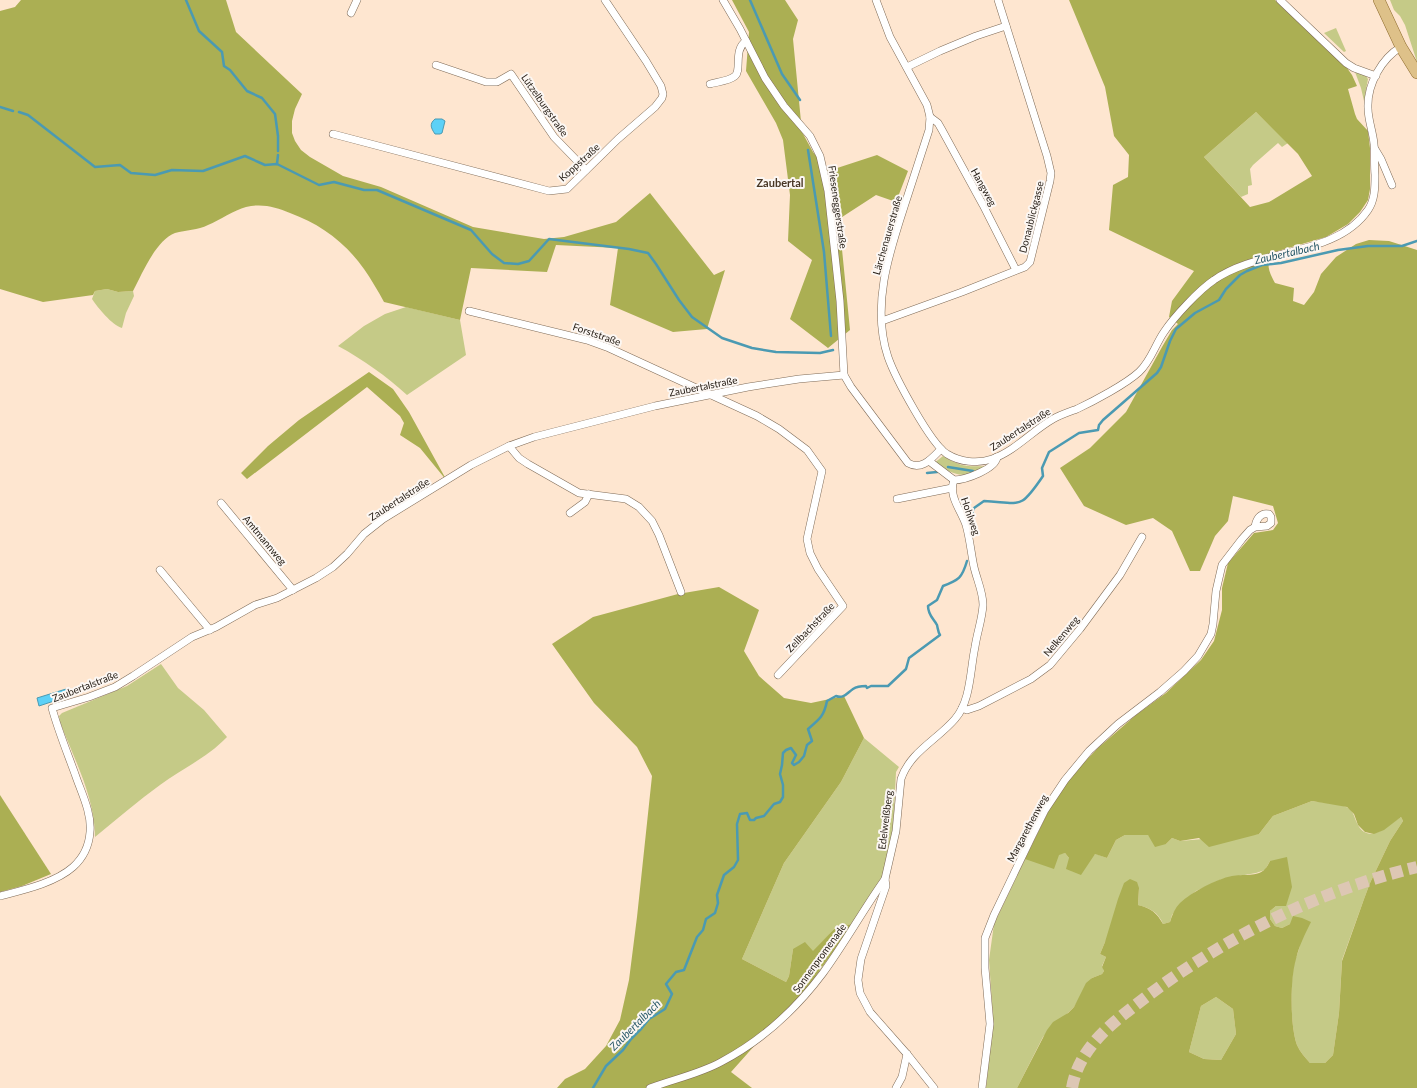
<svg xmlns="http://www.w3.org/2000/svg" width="1417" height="1088" viewBox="0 0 1417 1088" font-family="Lato,sans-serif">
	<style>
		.green { fill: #c5ca87 }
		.forest { fill: #abaf53; fill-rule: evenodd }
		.water { fill: #5dd1f7; stroke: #4b9ab2 }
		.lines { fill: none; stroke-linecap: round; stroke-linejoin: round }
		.stream { stroke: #4b9ab2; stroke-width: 2.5 }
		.trunk-tunnel { stroke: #ddc7b4; stroke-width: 12; stroke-dasharray: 12 6; stroke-linecap: butt }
		.minor-casing { stroke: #7f6b57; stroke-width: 8 }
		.primary-casing { stroke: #8e6b2d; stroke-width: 12 }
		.minor { stroke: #fff; stroke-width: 7 }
		.primary { stroke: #dec189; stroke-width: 11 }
		.labels { text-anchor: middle; stroke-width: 4; stroke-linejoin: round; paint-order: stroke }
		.street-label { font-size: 10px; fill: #221a12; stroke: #fcf7f3 }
		.neighbourhood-label { font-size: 11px; font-weight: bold; fill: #483624; stroke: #fcf7f3 }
		.water-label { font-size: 11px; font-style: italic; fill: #2a5a6a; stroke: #fcf7f3 }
	</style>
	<rect width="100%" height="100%" fill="#fee6d0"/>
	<g class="green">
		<polygon points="1390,0 1417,0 1417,62 1405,25 1400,16 1394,10"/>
		<polygon points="1336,28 1346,51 1344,52 1324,33"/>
		<polygon points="1355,72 1366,76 1368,79 1364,101 1361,88"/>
		<polygon points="1256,112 1288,143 1282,147 1278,143 1253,165 1250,169 1252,185 1248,186 1248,194 1241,197 1204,157"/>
		<path d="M107,289l11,3 15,-1 1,5 -8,17 -4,15c-10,-3 -24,-20 -30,-29l3,-8z"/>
		<path d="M406,307l54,13 6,35 -59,40c-21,-19 -43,-35 -69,-49l26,-20 21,-12z"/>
		<path d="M943,456c17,10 22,11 42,10 -25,15 -28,8 -52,-2z"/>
		<path d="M161,664l17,24 26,22 23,27c-20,21 -44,31 -67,48 -22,16 -43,34 -65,52 0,-40 -21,-78 -35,-115l-1,-6 3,-3 65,-27z"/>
		<polygon points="864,738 899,767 896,772 893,832 883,875 853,924 837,926 813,952 793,949 789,976 786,982 742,959 784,863 841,782"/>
		<path d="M1312,801c7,1 31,3 36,7 6,4 6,9 9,15 11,24 32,1 44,-6l2,4 -13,20 -20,42 -6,16 -22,61 -3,53 -6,42 -8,8h-15c-5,-6 -10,-11 -13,-18 -7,-19 -7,-66 -2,-85 2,-5 4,-10 5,-15l-10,-21 -8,4 -7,-2 -5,-7v-8l6,-5 -6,-45 -5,9 -9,3 -34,6 -26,12 -16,13 -8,11 -2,7 -7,2c-5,-12 -13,-16 -25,-19l1,-17 -34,54 -5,12 6,3 -4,9 2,5 -2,3 -10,4 -18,29 -31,30 -26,51h-31l7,-70 -4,-58 5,-36 31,-65 40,-6 4,5 27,-4 11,4 9,-18 9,-5h23l18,9 6,-6 8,3 79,-7 14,-18z"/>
		<polygon points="1216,997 1233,1009 1236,1034 1221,1060 1204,1059 1189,1052 1201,1006"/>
	</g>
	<g class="forest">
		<path d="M21,0h205l10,32 66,62 -7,15 -3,12v12l3,8 6,9 9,7 33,19 38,11 92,40 71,12 20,-2 52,-15 34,-29 64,82 11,-5 -18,59 -34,3 -63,-27 8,-57 -62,-3 -9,27 -76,-4 -11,52 -76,-18c-6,-11 -13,-23 -20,-33 -19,-27 -44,-45 -74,-56 -14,-6 -28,-10 -44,-6 -12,3 -26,13 -38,18 -10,5 -22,5 -33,8 -19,7 -33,41 -42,58l-15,1 -11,-3 -12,2 -2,4 -50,7 -43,-13v-278l15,-4z"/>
		<polygon points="732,0 785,0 798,20 793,39 802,132 813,152 828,171 877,155 908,171 896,202 876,195 839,219 850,330 828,348 790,319 812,260 788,241 790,195 783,140 776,123 746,71 749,32"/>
		<path d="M1069,0h206l72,68 5,7 5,11 -9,3 7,25 2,5 11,12 2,17v41l-2,11 -8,12 -12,12 -22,13 -55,16c-5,12 -2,19 4,30l19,5 -1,13 11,4 10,-13 7,-18 15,-17 20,-13 13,-4 20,1 28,9v838h-400l30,-58 6,-8 15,-9 6,-6 12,-24 6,-5 10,-4 2,-3 -2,-4 4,-10 -6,-3 5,-12 13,-43 6,-16 6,-4 7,3 2,6 -1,17c13,3 19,8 25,19l7,-2c2,-7 5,-14 10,-19 12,-11 36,-24 52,-27 10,-2 26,1 33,-7 2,-2 4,-6 5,-8l17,-4 5,30 -6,19h-10l-6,5v8l5,7 7,2 8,-4 3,-8 9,2 9,4c-6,12 -12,24 -15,37 -6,20 -6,67 1,86 3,7 8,12 13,18h15l8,-8 6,-42 3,-52 22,-62 6,-16 20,-42 13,-20 -2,-4 -17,13 -10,4 -9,-2 -7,-7 -4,-11 -7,-7 -35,-6 -39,15 -14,18 -50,13 -10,-9 -19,3 -8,-3 -6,6 -11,3 -7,-12h-23l-9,5 -9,18 -12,-4 -14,21 -15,-6 3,-11 -4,-5 -6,2 -5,14 -29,-10 24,-49 21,-33 28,-29 38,-33 30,-22 35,-33 13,-19 8,-31v-22l6,-25 26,-30 19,-3 5,-7 -5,-17 -40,-10 -5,25 -13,15 -15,35h-10l-18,-40 -19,-13 -27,7 -42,-19 -24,-38 30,-20 36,-36 36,-65 10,-17 6,-6 -9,-7 3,-16 22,-30 -85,-41 4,-45 15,-8 1,-22 -15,-19 -9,-49zM1256,112l42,42 14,22 -43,26 -19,5 -46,-50zM1216,997l17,12 3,25 -15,26 -17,-1 -15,-7 12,-46z"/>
		<polygon points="369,372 393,389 409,412 447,481 420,448 400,435 404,423 400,416 367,387 247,479 241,473 268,446 299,420"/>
		<polygon points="719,587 759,610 744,651 759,676 784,698 811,703 844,696 864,738 841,782 784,863 742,959 786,982 789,976 793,949 805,942 813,951 837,926 853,924 805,991 780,1017 731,1072 752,1088 557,1088 565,1079 585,1069 606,1046 620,1020 629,980 637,917 652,776 637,747 594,703 552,644 593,617 678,594"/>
		<polygon points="0,795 51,874 22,886 0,892"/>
	</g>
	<g class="water">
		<path d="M435,119h7l3,2 -3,12 -2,1h-5c-4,-6 -6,-10 0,-15z"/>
		<polygon points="66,689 69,696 39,706 37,698"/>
	</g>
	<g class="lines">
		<g class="stream">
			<polyline points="186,0 199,31 222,52 224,66 230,70 247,91 262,98 275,114 278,136 278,151"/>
			<polyline points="750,0 782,74 800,100"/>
			<polyline points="0,107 13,111"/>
			<polyline points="19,112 28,115 95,167 120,165 131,173 155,175 172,170 203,171 245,156 265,165 277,164 319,185 334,182 364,190 377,190 471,230 492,254 504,263 518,264 529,261 549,239 629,249 648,253 656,264 679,300 692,317 722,338 752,348 776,352 820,353 833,350"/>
			<polyline points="808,150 824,252 831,336"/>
			<polyline points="277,164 278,155"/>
			<polyline points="948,467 973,471"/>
			<polyline points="927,473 937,472"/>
			<path d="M970,518l4,-10 10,-7c38,2 36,9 59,-25l-1,-8 7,-16 30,-19 19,-3 1,-5 4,-5 54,-47 4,-6 9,-26 6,-12 19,-16 24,-13 7,-11 14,-14 7,-4 15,-6 19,-2 57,-13 30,-4h34l15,-5"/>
			<path d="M593,1088l13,-22 17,-16 8,-11 10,-10 8,-10 16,-10 7,-15 -6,-10 10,-12 8,-2 13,-33 6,-7 3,-11 9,-6 3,-10 -1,-8 7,-20 10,-8 4,-7 -1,-36 3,-10 7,-1 3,7h4l2,-2 8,-2 10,-12 6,-2 3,-5v-12l-3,-11 2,-9 1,-12 3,-3 5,-2 5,7 -4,8 2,2 5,-3 5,-6 3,-11 5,-4 -4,-12c12,-10 16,-13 19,-28l9,-5c8,3 11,-3 17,-7 3,-2 9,-3 13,-3l1,2 4,-2h17l18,-17 3,-11 31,-23c-2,-3 -2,-6 -3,-10 -4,-7 -9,-10 -9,-19l9,-6 6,-14c16,-6 19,-8 24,-25"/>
		</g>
		<path class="trunk-tunnel" d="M1072,1088c7,-42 43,-67 74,-91 81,-61 172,-106 271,-130"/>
		<g class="minor-casing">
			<g id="minor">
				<path d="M723,0l17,29 25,49 19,28 26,30 10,20 8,35 12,110 4,74 7,12 57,76c14,8 24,-5 33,-14"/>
				<path d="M876,0l14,37 37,68 3,12 -1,13c-8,25 -16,50 -24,74 -16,49 -34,102 -17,153 7,20 42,86 59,97 13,8 30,10 45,5 23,-8 40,-28 61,-40 7,-4 16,-7 24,-10 17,-8 49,-25 62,-37 12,-11 16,-27 25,-40 10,-15 35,-42 50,-52 45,-32 122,-23 154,-70 7,-10 7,-23 7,-35 -1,-10 0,-21 -1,-31 -1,-12 -6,-24 -6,-36 -1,-24 14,-50 33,-61"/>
				<polyline points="1280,0 1346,63 1354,68 1376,76"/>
				<polyline points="351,13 357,0"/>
				<polyline points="436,65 486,82 497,82 511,74 554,137 586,170"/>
				<polyline points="907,67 940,51 976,36 1006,26"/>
				<path d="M710,84c7,-2 19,-3 25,-8 7,-6 -2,-26 11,-35"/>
				<polyline points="930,117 938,123 942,130 983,205 1016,270"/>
				<polyline points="333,134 549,191 567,189 618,139 655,107 662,98 663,94 661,86 646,61 605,0"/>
				<polyline points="1375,149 1381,159 1392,185"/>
				<polyline points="469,311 587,340 609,348 757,416 779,429 807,450 822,471 807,539 810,553 818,569 843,606 778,675"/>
				<polyline points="882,321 962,292 1025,267 1030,262 1050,181 1051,173 1047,156 998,0"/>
				<polyline points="509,446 519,458 528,464 579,493 626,499 639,507 652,521 659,535 681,592"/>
				<path d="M929,461l25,19c11,0 42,-11 43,-23"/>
				<polyline points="897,499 952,488"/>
				<polyline points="221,503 293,590"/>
				<polyline points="570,513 585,502 589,494"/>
				<polyline points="160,570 210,630"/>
				<polyline points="962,708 967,710 979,706 1031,679 1050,665 1080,629 1120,575 1142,537"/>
				<path d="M0,896c23,-6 55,-13 73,-29 10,-9 16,-21 17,-35 2,-19 -9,-40 -15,-58 -8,-22 -17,-44 -23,-66l37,-11 26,-10 18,-11 59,-39 24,-10 39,-22 22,-7 39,-20 17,-11 14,-13 17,-20 19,-15 88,-54 38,-19 25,-9 121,-31 93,-19 51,-8 45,-4"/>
				<path d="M650,1088c24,-9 49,-14 71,-26 40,-21 75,-53 102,-89 22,-30 40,-63 62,-94"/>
				<polyline points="896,1088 902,1077 907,1054"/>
				<path d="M934,1088l-27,-34 -37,-42 -10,-19 -2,-13 3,-21 25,-73 -1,-7 11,-48 5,-52c9,-27 36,-39 54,-60 16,-18 15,-49 20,-72 2,-14 7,-27 8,-42 0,-13 -6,-25 -9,-38 -3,-14 -4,-28 -8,-42 -5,-15 -18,-29 -12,-45"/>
				<path d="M982,1088l8,-64 -5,-56v-30l9,-23 38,-79 13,-26 20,-30 24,-29 29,-27 42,-32 24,-21 14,-15 13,-22 2,-10 3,-33 6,-26 20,-26 8,-9 5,-3 12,-1 4,-3v-6l-2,-3c-9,-2 -13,6 -14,13"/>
			</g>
		</g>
		<g class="primary-casing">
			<polyline id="primary" points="1379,0 1401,47 1417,73"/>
		</g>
		<use href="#minor" class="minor"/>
		<use href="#primary" class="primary"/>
	</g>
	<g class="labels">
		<g class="street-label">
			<text transform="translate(545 105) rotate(55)" y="4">Lützelburgstraße</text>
			<text transform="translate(579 162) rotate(-42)" y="4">Koppstraße</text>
			<text transform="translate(984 187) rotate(61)" y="4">Hangweg</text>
			<text transform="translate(838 207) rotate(82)" y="4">Frieseneggerstraße</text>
			<text transform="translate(1031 217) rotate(-76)" y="4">Donaublickgasse</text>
			<text transform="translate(887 235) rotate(-74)" y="4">Lärchenauerstraße</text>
			<text transform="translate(597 334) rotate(19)" y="4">Forststraße</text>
			<text transform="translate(703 386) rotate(-11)" y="4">Zaubertalstraße</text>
			<text transform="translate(1020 429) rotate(-33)" y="4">Zaubertalstraße</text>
			<text transform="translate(399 499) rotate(-33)" y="4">Zaubertalstraße</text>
			<text transform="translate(971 516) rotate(71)" y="4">Hohlweg</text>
			<text transform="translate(265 540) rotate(50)" y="4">Amtmannweg</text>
			<text transform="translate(810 627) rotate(-46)" y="4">Zellbachstraße</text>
			<text transform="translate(1061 636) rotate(-50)" y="4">Nelkenweg</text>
			<text transform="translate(85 686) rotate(-21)" y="4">Zaubertalstraße</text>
			<text transform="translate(885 820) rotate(-83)" y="4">Edelweißberg</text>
			<text transform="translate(1027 828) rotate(-62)" y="4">Margarethenweg</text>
			<text transform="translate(819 958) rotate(-54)" y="4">Sonnenpromenade</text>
		</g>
		<g class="neighbourhood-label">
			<text x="780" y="187">Zaubertal</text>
		</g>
		<g class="water-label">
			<text transform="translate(1287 253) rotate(-13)" y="4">Zaubertalbach</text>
			<text transform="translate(635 1025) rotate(-45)" y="4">Zaubertalbach</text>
		</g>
	</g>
</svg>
